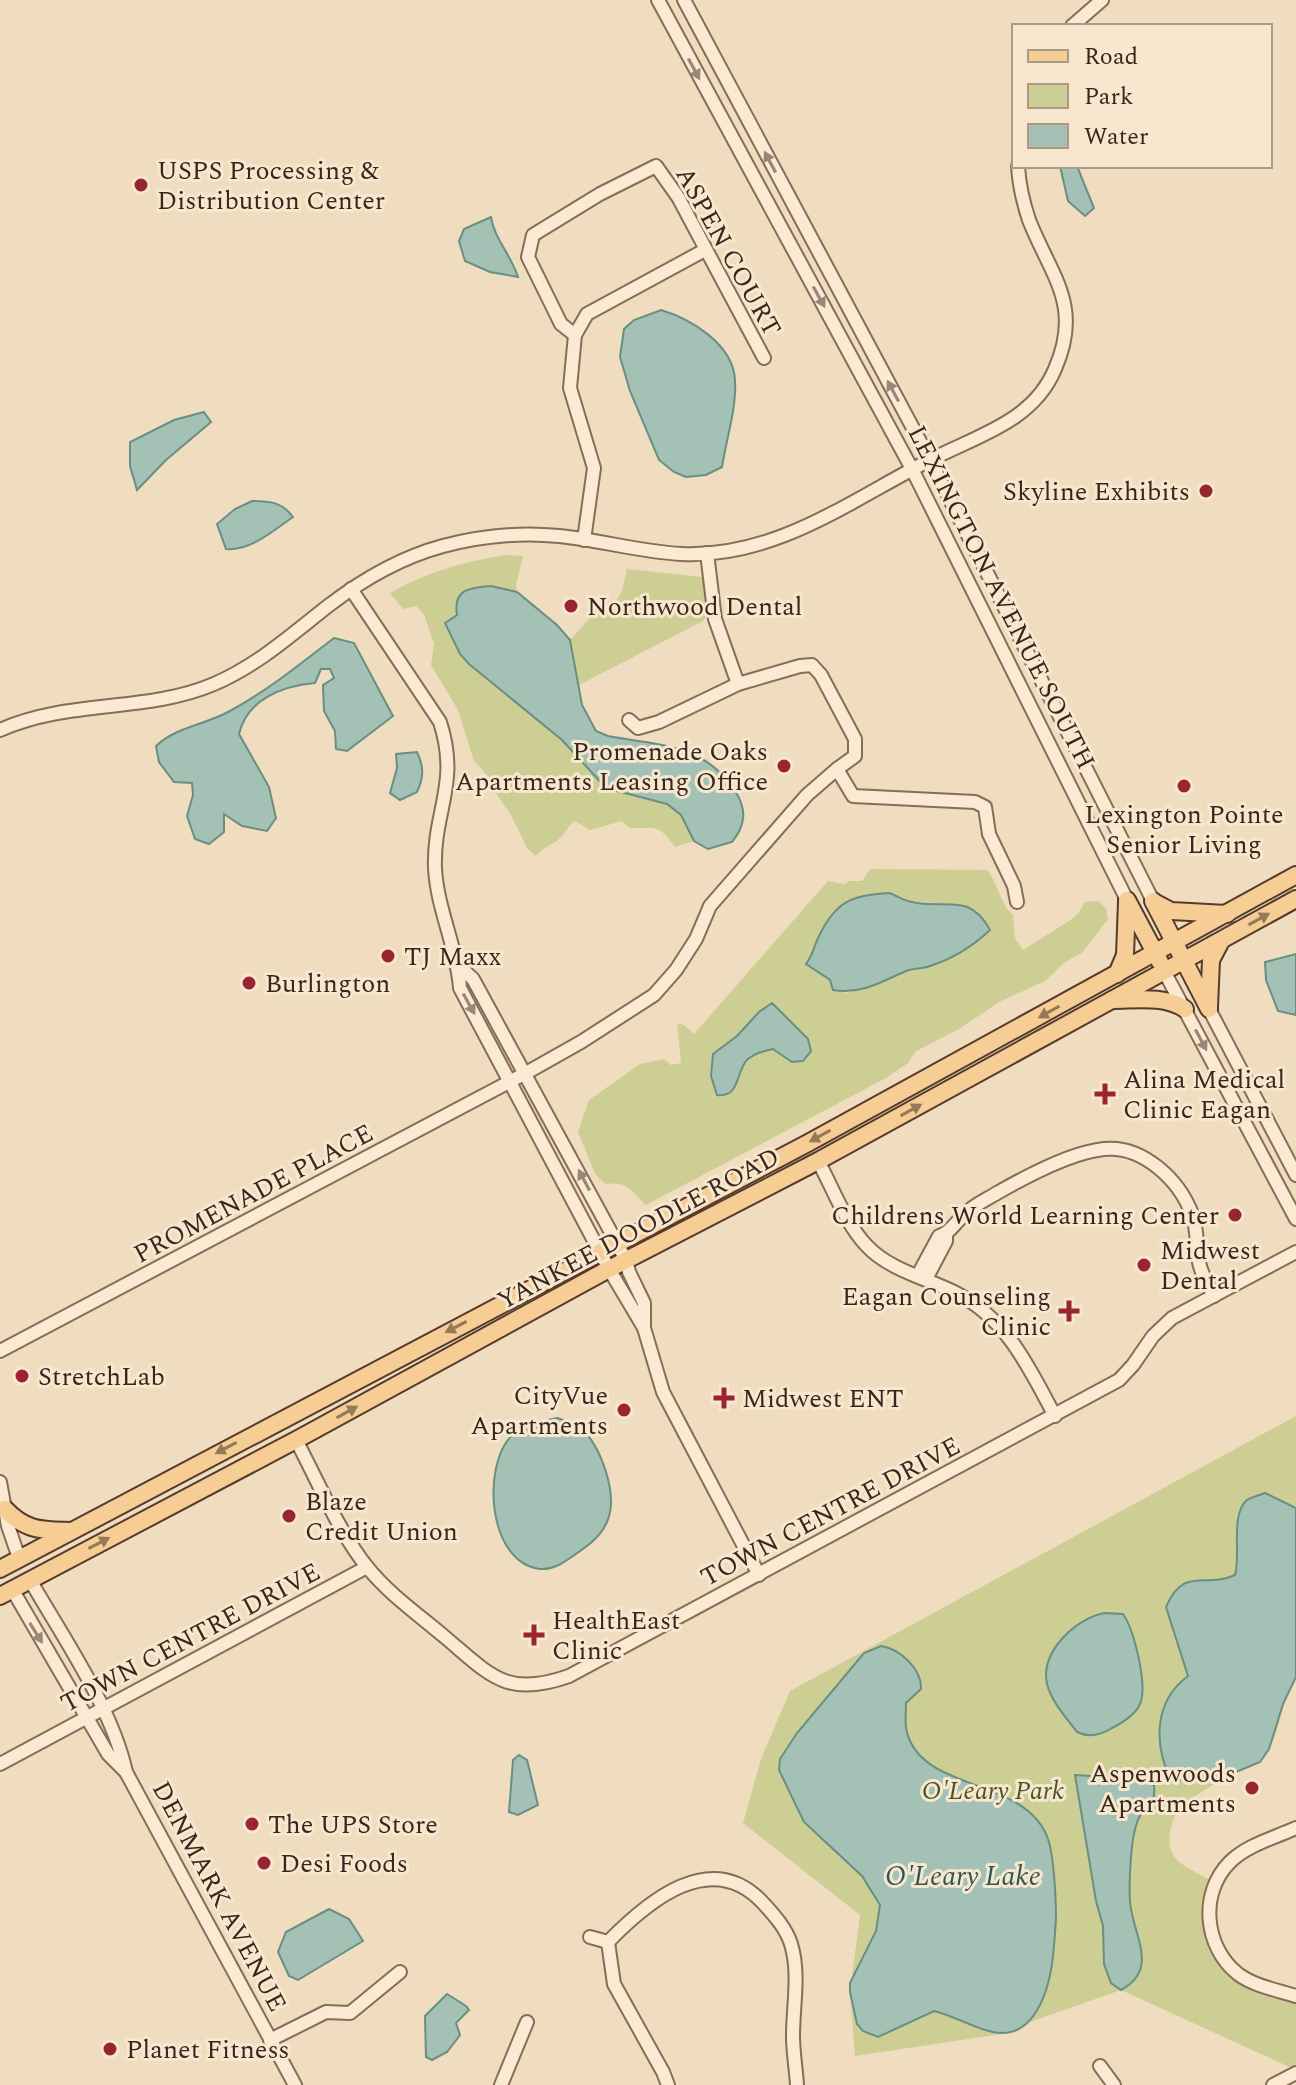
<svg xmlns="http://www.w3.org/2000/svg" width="1296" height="2085" viewBox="0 0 1296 2085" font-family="Spectral,serif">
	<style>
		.green { fill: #cdce93; fill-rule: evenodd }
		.water { fill: #a3c1b5; stroke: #6a8f82; stroke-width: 2 }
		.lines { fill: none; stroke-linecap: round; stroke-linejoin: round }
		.minor-casing { stroke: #896c57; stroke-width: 16 }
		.major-casing { stroke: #563b2c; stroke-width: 20 }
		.minor { stroke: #faead3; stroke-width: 12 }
		.major { stroke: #f5cd95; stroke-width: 16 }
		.oneway { fill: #998878 }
		.oneway2 { fill: #967a58 }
		.poi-dot { fill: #9a2532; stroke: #f7e7cf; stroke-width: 3 }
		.labels { text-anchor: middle; stroke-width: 6; stroke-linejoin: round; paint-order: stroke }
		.poi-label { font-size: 26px; fill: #38271c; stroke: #f7e7cf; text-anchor: start }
		.street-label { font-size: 26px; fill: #38271c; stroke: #f7e7cf }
		.park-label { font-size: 26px; font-style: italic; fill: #4e5522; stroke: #f7e7cf }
		.water-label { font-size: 28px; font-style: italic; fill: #2b5850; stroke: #f7e7cf }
	</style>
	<rect width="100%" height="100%" fill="#f0dcbf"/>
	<g class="green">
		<path d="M505,555l18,1 -7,29 1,7 -26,-6 -16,1 -18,28 -12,8 15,31 9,10 93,76 44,48 61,16 14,11 13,26 -19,6c-17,-24 -19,-18 -45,-19l-8,-7 -32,9 -15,-9c-8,5 -7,9 -13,15 -7,9 -20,10 -26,20l-9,-8 -16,-33 -14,-20 -6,-16 -17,-18 -16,-51 -27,-45 3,-21 -10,-30 -8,-8 -13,3 -13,-16c37,-21 73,-31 115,-38z"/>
		<polygon points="627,569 703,577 708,614 703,621 579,685 570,640 598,609 614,605 622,591"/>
		<path d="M870,869l117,1c12,14 12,33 26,45l2,23 8,12 46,-29 9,-7 7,-12 13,-1 8,7 2,11 -26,34 -17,9 -20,19 -44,20 -42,28 -43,22 -8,12 -22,15 -240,127c-16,-15 -17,-24 -41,-21l-10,-10 -17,-42 11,-32 51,-36 24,-5 7,6 10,-2 -4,-40 7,2 10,9 134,-153 16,3 6,-3h12zM899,896l13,6 23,1 -5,63 -20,3 -62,24 -14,-3 -4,-10 -23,-15 14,-33 16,-23zM759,1012l44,48 -11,2 -19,-13c-21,5 -29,12 -35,32l-25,-27 24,-18z"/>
		<path d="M1296,1416v261c-15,21 -17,70 -37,85 -8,6 -20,8 -28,12 -6,4 -45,27 -48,30 -12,14 -21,42 -5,57 11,9 26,15 38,22l-7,38 29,53 58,22v74l-175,-80 -91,32 -15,10 -160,24 -5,-64 10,-77 -117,-92 18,-64 29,-68z"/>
	</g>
	<g class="water">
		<polygon points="1060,166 1077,166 1094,208 1085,216 1068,201"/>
		<path d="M491,217c3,21 20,38 27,60l-28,-5 -25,-11 -6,-20 5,-12z"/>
		<path d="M661,310c30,9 72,34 74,70 2,27 -9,60 -13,87l-16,8 -20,2 -12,-5 -15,-12 -29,-69 -10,-34 4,-28 10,-9z"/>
		<polygon points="204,412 211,422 166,460 137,490 130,466 130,442 174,420"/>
		<path d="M252,501c18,0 30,1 41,16 -19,13 -42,34 -67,32l-9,-25 18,-15z"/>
		<path d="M491,586l26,6 40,33 13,15 12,65 14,26 12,5c51,10 95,6 127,55 12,18 11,34 -3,51l-24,7 -14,-8 -13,-26 -14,-11 -61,-16 -44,-48 -93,-76 -9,-10 -15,-31 12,-8c-4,-26 12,-27 34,-29z"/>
		<path d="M334,638l20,5 39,73 -46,35 -11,-2 -1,-18 -11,-20 -1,-26 11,-7 -4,-9h-9l-6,14c-34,3 -68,17 -76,51l30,53 7,31 -9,13 -25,-5 -18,-12v18l-15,12 -14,-5 -8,-23 6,-21 -1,-12 -18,-1 -15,-20 -3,-16c20,-19 48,-21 72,-34 38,-20 72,-48 106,-74z"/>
		<path d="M417,752c7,15 7,25 0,40l-17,8 -10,-7 7,-25 -1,-14z"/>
		<path d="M889,893c7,2 15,8 23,9 33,8 57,-11 78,28 -16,15 -38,29 -60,36 -8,3 -16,2 -24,5 -25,11 -46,24 -73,19l-3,-10 -24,-16c7,-9 8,-18 13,-28 17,-35 33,-41 70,-43z"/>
		<polygon points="1296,954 1296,1015 1278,1011 1266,980 1265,962"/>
		<path d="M772,1003l36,36 3,12 -8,10 -11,1 -19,-13c-9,2 -18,4 -25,10 -13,12 -7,39 -31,36l-6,-19 2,-22 24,-18 22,-24z"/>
		<path d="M557,1418c8,3 17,4 23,9 21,19 39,68 27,95 -7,16 -21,25 -34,34 -10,7 -20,14 -33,13 -52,-6 -59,-103 -28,-134 10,-10 32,-14 45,-17z"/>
		<path d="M1265,1493l31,15v169l-13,27 -14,45 -9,13 -31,13 -58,6c-17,-36 -18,-79 17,-105l-22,-69c18,-42 39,-18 69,-32 6,-19 -5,-61 12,-75 5,-3 13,-5 18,-7z"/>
		<path d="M1104,1613l19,1c11,16 25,71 17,90 -5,11 -18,19 -28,24 -11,7 -23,10 -35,4 -10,-13 -26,-31 -30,-48 -7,-32 28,-65 57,-71z"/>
		<path d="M881,1646c19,3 41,23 40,43l-15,14c0,8 -1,17 0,25 12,66 120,47 142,111 6,17 8,61 8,79 -2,31 -3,67 -20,94 -27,43 -65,8 -102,-1l-56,26 -15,-6 -6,-7 -7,-32v-9l26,-52 4,-26 -18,-29 -58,-54 -25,-52 1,-11 17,-26 67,-80z"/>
		<polygon points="519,1755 527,1760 538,1805 518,1815 509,1812 513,1760"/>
		<path d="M1075,1775l65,4 14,6c2,20 -6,18 -14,31 -10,16 -11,68 -10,86 3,34 30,67 -9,88l-10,-7 -7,-19 -1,-38 -7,-25z"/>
		<polygon points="329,1909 349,1919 363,1941 298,1980 289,1976 278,1952 286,1932"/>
		<polygon points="447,1994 466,2006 469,2010 456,2023 460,2035 447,2052 432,2060 426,2057 425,2016"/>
	</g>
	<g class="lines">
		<g class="minor-casing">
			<g id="minor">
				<polyline points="658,0 912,469 1127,900"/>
				<polyline points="684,0 930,460 1153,901"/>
				<polyline points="1072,26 1102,0"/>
				<polyline points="575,335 561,324 528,257 533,235 600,194 656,166 678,197 764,358"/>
				<polyline points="584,540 594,468 570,388 575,335 587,314 705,250"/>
				<polyline points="707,553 715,619 738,684 800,666 812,665 821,675 855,739 855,756 837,769"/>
				<path d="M351,589l89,133c20,62 -7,89 -5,146 2,41 22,79 25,120l149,281 35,59"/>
				<polyline points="629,720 638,728 659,722 738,684"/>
				<path d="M0,730c69,-31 146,-17 214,-46 44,-19 77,-49 114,-78 34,-26 74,-49 115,-60 38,-10 77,-14 116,-10 41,4 82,16 123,18 94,4 169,-54 248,-94 46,-24 103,-38 125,-91 28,-64 -4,-93 -26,-149 -6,-18 -10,-36 -11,-54"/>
				<polyline points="459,966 473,979 626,1260 629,1272 644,1303 644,1328 663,1392 759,1575"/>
				<polyline points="1164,971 1296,1219"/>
				<polyline points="1209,1009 1296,1175"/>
				<path d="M818,1161c15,27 27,62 49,85 22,24 62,33 91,48 50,26 72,76 97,122"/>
				<path d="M918,1275l21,-39c12,-3 17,-15 27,-23 8,-8 21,-14 31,-20 28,-16 75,-41 107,-44 39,-4 75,31 88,65 6,16 4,32 7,48 2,12 10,24 15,34"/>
				<polyline points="926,1279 946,1241 946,1234"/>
				<polyline points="0,1351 526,1073 581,1042 654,995 676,970 696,939 710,906 807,795 837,769 853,796 975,802 985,807 989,834 1014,886 1017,902"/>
				<path d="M296,1440c22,41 43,93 72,128 22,27 51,47 78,70 45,38 61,60 123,38l550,-296 14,-15 20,-29 19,-18 124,-66"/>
				<polyline points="0,1482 8,1526 19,1558"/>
				<path d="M30,1580c33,57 82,128 96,192l169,313"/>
				<polyline points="12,1589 108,1754 126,1772"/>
				<polyline points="0,1764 367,1567"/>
				<path d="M1296,1828c-22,10 -49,17 -66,34 -31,31 -26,85 8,112 16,12 39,16 58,22"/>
				<polyline points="590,1937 608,1942"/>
				<path d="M608,1942c39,-40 104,-96 156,-38 10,11 22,24 27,40 9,29 2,62 2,92 0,16 3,33 4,49"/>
				<polyline points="608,1942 614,1984 663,2072 668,2085"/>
				<polyline points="270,2040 326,2012 350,2013 400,1972"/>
				<polyline points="1100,2066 1114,2085"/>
				<polyline points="501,2085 527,2022"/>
				<polyline points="1273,2085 1296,2073"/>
			</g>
		</g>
		<g class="major-casing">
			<g id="major">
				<polyline points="1127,900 1160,962"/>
				<polyline points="1153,901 1209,1009"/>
				<polyline points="1154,902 1171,911 1227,914"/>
				<polyline points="1117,974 1125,955 1127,902"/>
				<path d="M1112,1000c24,0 52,-5 73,9"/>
				<polyline points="1209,1007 1211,960 1221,941"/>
				<path d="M5,1509c21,22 36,21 65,22"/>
				<polyline points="0,1569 808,1143 1296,875"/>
				<polyline points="0,1596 296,1440 609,1269 818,1161 1296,899"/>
			</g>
		</g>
		<use href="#minor" class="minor"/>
		<use href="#major" class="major"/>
	</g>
	<defs><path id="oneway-solid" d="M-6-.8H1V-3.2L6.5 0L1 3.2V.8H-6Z" transform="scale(2)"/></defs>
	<g class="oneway">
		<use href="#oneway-solid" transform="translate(694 69) rotate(62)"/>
		<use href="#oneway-solid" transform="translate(770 162) rotate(-118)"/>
		<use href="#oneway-solid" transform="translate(819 297) rotate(61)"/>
		<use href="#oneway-solid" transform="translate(893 391) rotate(-118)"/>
		<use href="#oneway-solid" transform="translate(469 1004) rotate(61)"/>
		<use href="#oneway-solid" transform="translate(1201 1040) rotate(62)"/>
		<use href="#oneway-solid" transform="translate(584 1180) rotate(-118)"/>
		<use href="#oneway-solid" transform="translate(36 1633) rotate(58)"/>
	</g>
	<g class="oneway2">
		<use href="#oneway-solid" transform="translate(1259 919) rotate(-29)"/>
		<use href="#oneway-solid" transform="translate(1049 1012) rotate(151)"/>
		<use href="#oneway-solid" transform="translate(911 1110) rotate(-29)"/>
		<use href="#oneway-solid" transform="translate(820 1136) rotate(151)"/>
		<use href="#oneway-solid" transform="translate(456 1327) rotate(152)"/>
		<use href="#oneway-solid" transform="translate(347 1412) rotate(-29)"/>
		<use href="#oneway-solid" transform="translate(226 1448) rotate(152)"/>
		<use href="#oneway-solid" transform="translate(99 1543) rotate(-28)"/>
	</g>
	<g class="poi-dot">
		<circle cx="141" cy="185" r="8"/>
		<circle cx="1206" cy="491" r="8"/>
		<circle cx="571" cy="606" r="8"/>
		<circle cx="784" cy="766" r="8"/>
		<circle cx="1184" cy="786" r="8"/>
		<circle cx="388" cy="956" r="8"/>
		<circle cx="249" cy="983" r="8"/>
		<path d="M1101 1082h8v8h8v8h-8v8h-8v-8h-8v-8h8z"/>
		<circle cx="1235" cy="1215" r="8"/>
		<circle cx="1144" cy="1265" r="8"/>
		<path d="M1065 1299h8v8h8v8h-8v8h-8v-8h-8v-8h8z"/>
		<circle cx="22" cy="1376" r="8"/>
		<path d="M720 1386h8v8h8v8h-8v8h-8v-8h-8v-8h8z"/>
		<circle cx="624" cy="1410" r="8"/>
		<circle cx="289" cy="1516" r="8"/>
		<path d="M530 1623h8v8h8v8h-8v8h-8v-8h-8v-8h8z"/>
		<circle cx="1252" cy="1788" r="8"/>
		<circle cx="252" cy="1824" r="8"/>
		<circle cx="264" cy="1863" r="8"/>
		<circle cx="110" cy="2049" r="8"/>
	</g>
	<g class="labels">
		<g class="poi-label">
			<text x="157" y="179">USPS Processing &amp;<tspan x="157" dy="30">Distribution Center</tspan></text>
			<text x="1190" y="500" text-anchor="end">Skyline Exhibits</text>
			<text x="587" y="615">Northwood Dental</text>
			<text x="768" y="760" text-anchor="end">Promenade Oaks<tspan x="768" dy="30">Apartments Leasing Office</tspan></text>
			<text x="1184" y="823" text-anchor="middle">Lexington Pointe<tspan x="1184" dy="30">Senior Living</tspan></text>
			<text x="404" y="965">TJ Maxx</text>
			<text x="265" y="992">Burlington</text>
			<text x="1123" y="1088">Alina Medical<tspan x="1123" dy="30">Clinic Eagan</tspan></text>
			<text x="1219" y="1224" text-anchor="end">Childrens World Learning Center</text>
			<text x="1160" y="1259">Midwest<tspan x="1160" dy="30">Dental</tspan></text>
			<text x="1051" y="1305" text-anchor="end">Eagan Counseling<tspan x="1051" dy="30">Clinic</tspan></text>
			<text x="38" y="1385">StretchLab</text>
			<text x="608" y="1404" text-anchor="end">CityVue<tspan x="608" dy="30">Apartments</tspan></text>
			<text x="742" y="1407">Midwest ENT</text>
			<text x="305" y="1510">Blaze<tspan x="305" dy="30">Credit Union</tspan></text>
			<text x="552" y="1629">HealthEast<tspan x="552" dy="30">Clinic</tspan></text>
			<text x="1236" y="1782" text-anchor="end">Aspenwoods<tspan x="1236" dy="30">Apartments</tspan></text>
			<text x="268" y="1833">The UPS Store</text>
			<text x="280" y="1872">Desi Foods</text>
			<text x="126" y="2058">Planet Fitness</text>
		</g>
		<g class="street-label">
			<text transform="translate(729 251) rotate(61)" y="9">ASPEN COURT</text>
			<text transform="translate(1002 597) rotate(63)" y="9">LEXINGTON AVENUE SOUTH</text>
			<text transform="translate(253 1193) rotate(-28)" y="9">PROMENADE PLACE</text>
			<text transform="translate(638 1228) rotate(-28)" y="9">YANKEE DOODLE ROAD</text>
			<text transform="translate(830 1511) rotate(-28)" y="9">TOWN CENTRE DRIVE</text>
			<text transform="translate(190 1637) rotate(-28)" y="9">TOWN CENTRE DRIVE</text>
			<text transform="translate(220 1896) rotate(62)" y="9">DENMARK AVENUE</text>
		</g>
		<g class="park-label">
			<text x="993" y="1799">O'Leary Park</text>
		</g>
		<g class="water-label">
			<text x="963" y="1885">O'Leary Lake</text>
		</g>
	</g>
	<rect x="1012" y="24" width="260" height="144" fill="#f7e7cf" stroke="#ab9a87" stroke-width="2"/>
	<rect x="1028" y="50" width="40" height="12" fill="#f5cd95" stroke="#ab9a87" stroke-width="2"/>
	<text x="1084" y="64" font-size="24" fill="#38271c">Road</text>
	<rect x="1028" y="84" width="40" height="24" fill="#cdce93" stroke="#ab9a87" stroke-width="2"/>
	<text x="1084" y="104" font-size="24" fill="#38271c">Park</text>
	<rect x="1028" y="124" width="40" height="24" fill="#a3c1b5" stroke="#ab9a87" stroke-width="2"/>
	<text x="1084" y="144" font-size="24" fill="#38271c">Water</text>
</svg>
